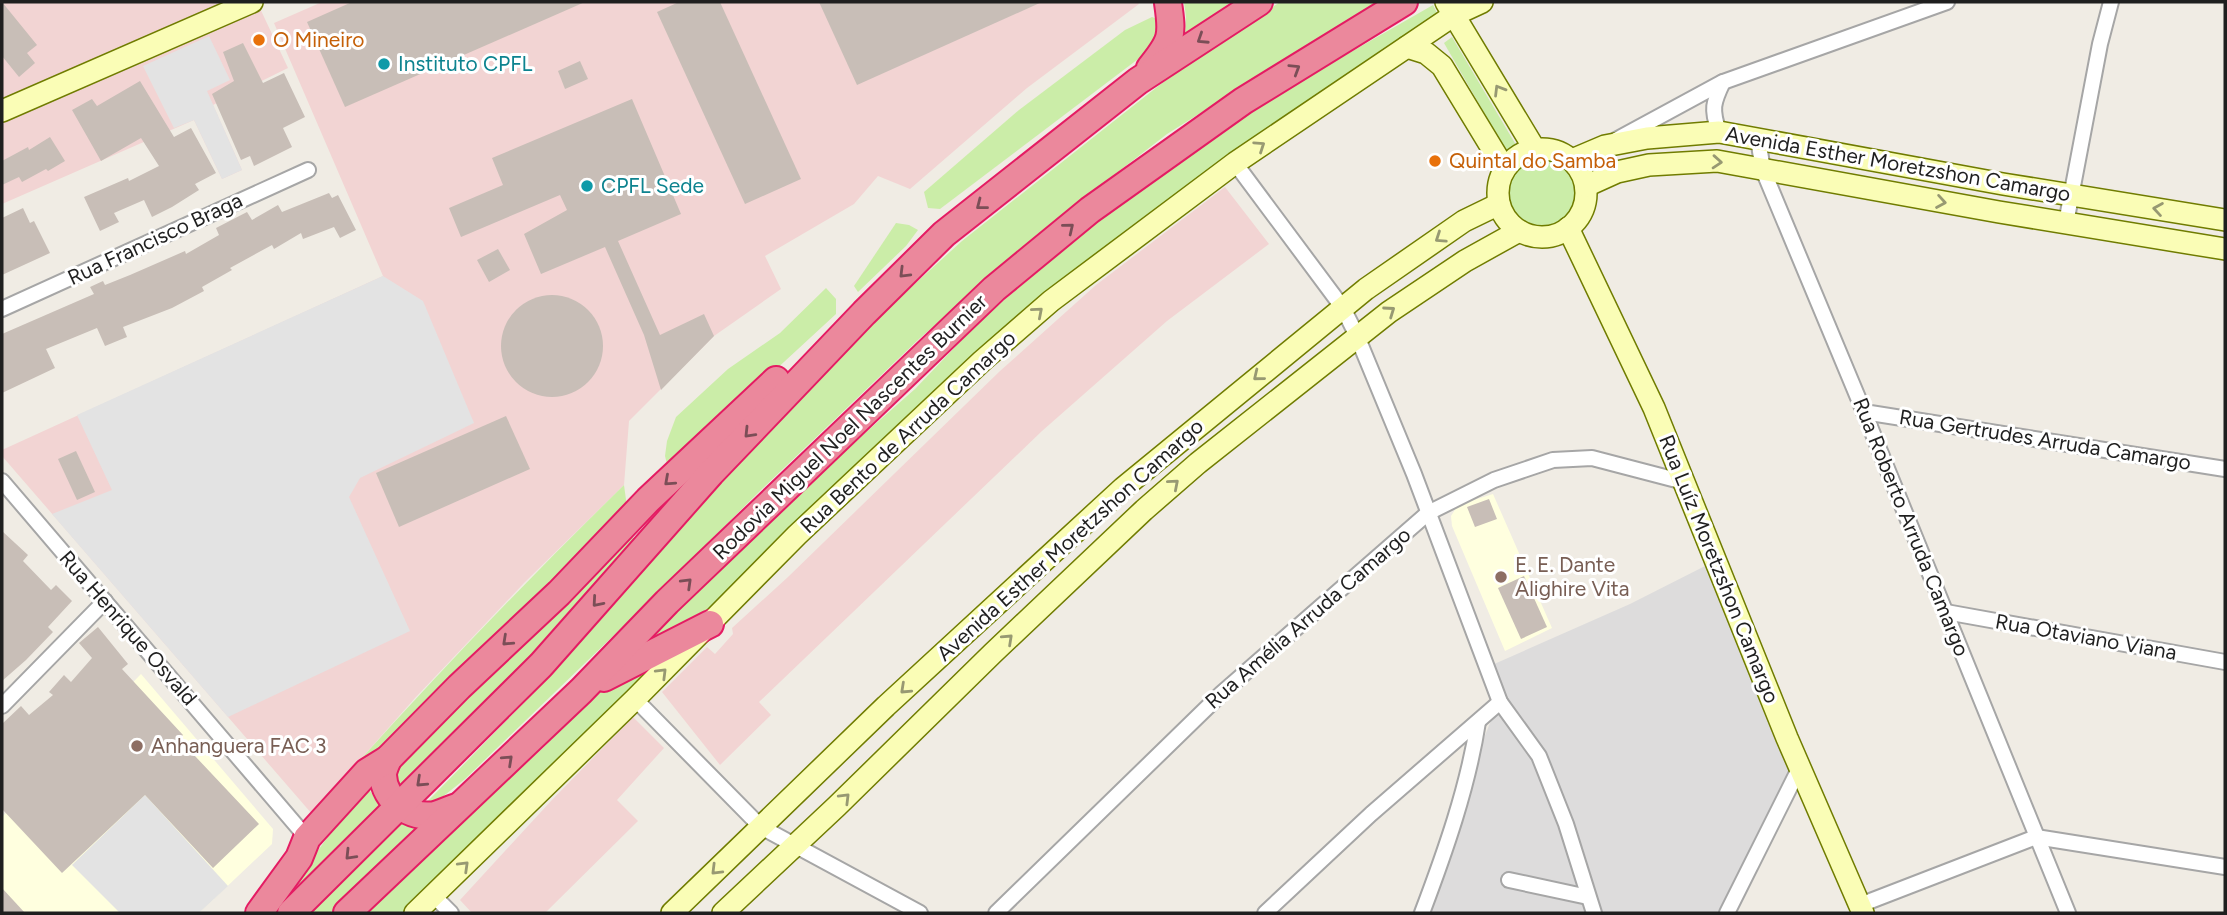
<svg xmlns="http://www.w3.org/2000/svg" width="2227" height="915" viewBox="0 0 2227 915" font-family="Figtree,sans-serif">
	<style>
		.residential { fill: #dddcdc }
		.commercial { fill: #f2d4d3 }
		.education { fill: #ffffdf }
		.grass { fill: #cbeda8 }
		.parking { fill: #e3e3e3 }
		.building { fill: #c8beb7 }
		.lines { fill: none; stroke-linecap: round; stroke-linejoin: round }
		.street-casing { stroke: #a6a6a6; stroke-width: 18 }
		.secondary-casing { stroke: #707c00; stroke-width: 24 }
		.highway-casing { stroke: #e41c63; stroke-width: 30 }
		.street { stroke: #fff; stroke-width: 14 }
		.secondary { stroke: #fafdb6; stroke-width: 21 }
		.highway { stroke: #eb889c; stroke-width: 26 }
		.oneway { stroke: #7b4e57 }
		.oneway2 { stroke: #979972 }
		.food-dot { fill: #e8710a; stroke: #fff; stroke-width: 2.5 }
		.culture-dot { fill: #0f9aa8; stroke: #fff; stroke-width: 2.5 }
		.education-dot { fill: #8d6e63; stroke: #fff; stroke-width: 2.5 }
		.labels { text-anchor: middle; stroke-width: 6; stroke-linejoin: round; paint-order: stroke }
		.food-label { font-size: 21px; fill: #c56008; stroke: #fff; text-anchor: start }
		.culture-label { font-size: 21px; fill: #0d838f; stroke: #fff; text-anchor: start }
		.street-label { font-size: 21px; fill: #1f1f1f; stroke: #fff }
		.education-label { font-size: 21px; fill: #785e54; stroke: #fff; text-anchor: start }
	</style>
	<rect width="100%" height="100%" fill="#f0ece4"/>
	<polygon class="residential" points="1709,564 1801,773 1732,913 1412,913 1502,694 1492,665 1630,604"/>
	<g class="commercial">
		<polygon points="2,2 257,2 288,68 213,105 242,170 222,179 194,120 2,204"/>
		<polygon points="322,2 1138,2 1139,4 1027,88 910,189 878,176 854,204 765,256 781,289 714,336 629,421 624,485 524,583 415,698 312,814 2,456 2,450 383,276 274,23"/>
		<polygon points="1225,187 1269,244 1167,321 1042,431 759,702 771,715 720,765 662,692 707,647 715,654 733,634 732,628 788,577 1000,371 1096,285"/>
		<polygon points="633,717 664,748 617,800 638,821 545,913 472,913 460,900 551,801"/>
	</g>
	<g class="education">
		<polygon points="1493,494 1552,628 1505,651 1452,526 1451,516 1458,505"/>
		<polygon points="141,674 273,829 272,844 199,913 2,913 2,817"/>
	</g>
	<g class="grass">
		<polygon points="1184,2 1231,2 1185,34 1186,17"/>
		<polygon points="1280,2 1377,2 1167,134 1048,226 919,339 762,489 641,609 465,779 436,802 428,801 553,673 627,584 840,352 962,241 1185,65"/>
		<polygon points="1433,5 1438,15 1133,225 1024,311 708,614 640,648 778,510 915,389 984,317 1113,208 1196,149 1283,91"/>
		<polygon points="1152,17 1160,20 1154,47 940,209 928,208 924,192 1019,110 1125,30"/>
		<polygon points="1452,37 1519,150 1509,156 1444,43"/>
		<circle cx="1543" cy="192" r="35"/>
		<polygon points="896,223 909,225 918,230 906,246 858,292 854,286"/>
		<polygon points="826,288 836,299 836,314 707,433 669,472 665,456 667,441 676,417 728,369 780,333"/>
		<path d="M624,485l3,22 -240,241 -75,66c100,-114 204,-223 312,-329z"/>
		<polygon points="630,533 635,540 544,646 402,787 395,785 394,772 400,757"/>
		<polygon points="667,652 634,689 402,913 367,913 435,845 543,748 598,691"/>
		<polygon points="368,788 381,807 298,885 296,881 327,838"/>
		<polygon points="401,823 416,829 330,913 305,913"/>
	</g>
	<g class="parking">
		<polygon points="209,36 230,80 207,91 242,170 222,179 194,120 174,128 143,66"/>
		<polygon points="383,276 423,301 474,423 360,478 349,497 410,631 228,717 52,514 112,490 77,415"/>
		<polygon points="145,795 228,886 199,913 120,913 72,865"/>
	</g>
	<g class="building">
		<polygon points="2,2 37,45 27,53 35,63 19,77 2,56"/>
		<polygon points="352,2 585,2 345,107 307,22"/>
		<polygon points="679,2 720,2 801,179 745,204 657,12"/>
		<polygon points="819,2 1042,2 857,85"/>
		<polygon points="243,43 263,83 284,73 305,117 283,128 292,147 254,166 250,156 241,160 212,94 234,81 223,52"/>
		<polygon points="580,61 588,79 565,89 558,71"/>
		<polygon points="140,81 174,137 191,128 216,173 195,184 199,190 172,207 152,217 144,200 114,213 119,222 100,231 84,197 128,178 129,181 159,166 141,138 101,161 72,110 92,99 97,106"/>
		<polygon points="632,99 681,214 618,241 660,335 704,314 714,336 661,390 644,335 605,247 541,274 524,234 567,210 560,195 461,237 449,208 503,185 492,158"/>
		<polygon points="50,137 65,161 48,171 46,169 22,182 19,177 2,185 2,161 28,147 29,150"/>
		<polygon points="329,193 332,198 338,195 356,230 340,238 334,227 303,239 301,233 274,249 272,245 230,268 232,270 202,287 204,291 172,308 123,327 127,337 105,346 97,328 46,349 55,368 2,393 2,334 94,294 90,287 103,281 105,285 130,275 185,251 186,254 219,235 216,228 247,212 252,220 278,205 282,212"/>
		<polygon points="23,208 30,223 34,221 50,253 2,275 2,218"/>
		<polygon points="498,249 510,270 489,282 477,260"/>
		<circle cx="552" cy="346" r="51"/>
		<polygon points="506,416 530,469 399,527 376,473"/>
		<polygon points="76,451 95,492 77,500 58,459"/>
		<polygon points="1489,499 1497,519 1475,527 1467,507"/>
		<polygon points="2,531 28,555 23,561 51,590 56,585 72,601 48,627 53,632 26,660 2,681"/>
		<polygon points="1524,576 1547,627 1521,639 1498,588"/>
		<polygon points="98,627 128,664 122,669 183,735 179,739 259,824 213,868 145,795 62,873 2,809 2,724 21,706 29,715 53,695 49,692 64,675 71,682 92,658 79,643"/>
		<polygon points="2,888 25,913 2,913"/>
	</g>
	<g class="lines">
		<g class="street-casing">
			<g id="street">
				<path d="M1719,132c-8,-23 -6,-29 4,-50"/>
				<polyline points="1758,139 1763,170 1864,412 2068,913"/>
				<polyline points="1616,140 1723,82 1947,2"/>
				<polyline points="1235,163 1343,308 1357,336 1414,474 1500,702 1539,756 1566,824 1594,913"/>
				<polyline points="2066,223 2100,44 2111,2"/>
				<polyline points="2,309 308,170"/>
				<polyline points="1864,412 2225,469"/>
				<polyline points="2,481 307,838"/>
				<polyline points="1946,612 2225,662"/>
				<polyline points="635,699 761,827 920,913"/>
				<polyline points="2,706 105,601"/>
				<polyline points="1509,880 1588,897"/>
				<polyline points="434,896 451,913"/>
				<polyline points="1860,905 2036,837 2225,867"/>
				<polyline points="996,913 1222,693 1428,513 1494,480 1553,460 1592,458 1684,482"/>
				<polyline points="1265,913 1371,814 1500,702"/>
				<path d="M1422,913c23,-61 46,-126 56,-191"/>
				<polyline points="1727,913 1800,767"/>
			</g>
		</g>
		<g class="secondary-casing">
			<g id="secondary">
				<polyline points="1446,2 1534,148"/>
				<polyline points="1407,47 1426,53 1442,66 1504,168"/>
				<polyline points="2,111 252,2"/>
				<circle cx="1542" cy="193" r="44"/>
				<polyline points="1572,160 1605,146 1647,138 1719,132 2003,184 2225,220"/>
				<polyline points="1586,186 1617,172 1649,165 1717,161 1999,212 2225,249"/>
				<polyline points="1568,228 1654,408 1787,738 1863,913"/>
				<polyline points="415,913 635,699 797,535 982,361 1051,301 1235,163 1454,15 1482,2"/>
				<polyline points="672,913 886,706 1123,488 1366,289 1464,221 1499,204"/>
				<polyline points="723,913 837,806 993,653 1144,510 1198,463 1389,312 1465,261 1519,231"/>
			</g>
		</g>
		<g class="highway-casing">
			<g id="highway">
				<path d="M1150,68c22,-27 23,-32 18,-65"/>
				<polyline points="604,678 710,624"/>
				<path d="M388,759c-2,5 -5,11 -5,16 1,26 28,44 52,40 7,-2 15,-6 22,-8"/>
				<polyline points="259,913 299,858 307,838 367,772 388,759 459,687 559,593 648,500 776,380"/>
				<polyline points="291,913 541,665 711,473 864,313 944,234 1138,81 1259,2"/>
				<polyline points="347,913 581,691 667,602 994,289 1090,210 1243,101 1404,2"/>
			</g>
		</g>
		<use href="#street" class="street"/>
		<use href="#secondary" class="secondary"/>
		<use href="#highway" class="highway"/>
	</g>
	<defs><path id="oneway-chevron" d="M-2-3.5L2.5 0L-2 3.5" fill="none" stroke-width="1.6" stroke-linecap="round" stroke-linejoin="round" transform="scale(1.75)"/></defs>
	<g class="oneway">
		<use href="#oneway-chevron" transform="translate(1202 39) rotate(147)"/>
		<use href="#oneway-chevron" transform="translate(1295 69) rotate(-32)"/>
		<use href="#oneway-chevron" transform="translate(981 205) rotate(142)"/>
		<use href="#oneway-chevron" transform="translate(1069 228) rotate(-39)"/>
		<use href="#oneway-chevron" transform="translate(904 273) rotate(135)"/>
		<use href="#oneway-chevron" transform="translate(749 433) rotate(134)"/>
		<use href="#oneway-chevron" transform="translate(669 481) rotate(138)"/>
		<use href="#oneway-chevron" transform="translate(687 583) rotate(-44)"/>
		<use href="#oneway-chevron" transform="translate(597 602) rotate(131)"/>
		<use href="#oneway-chevron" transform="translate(507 641) rotate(137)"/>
		<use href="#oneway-chevron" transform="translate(508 760) rotate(-43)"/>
		<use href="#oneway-chevron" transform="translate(421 782) rotate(137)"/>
		<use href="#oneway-chevron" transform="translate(350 855) rotate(134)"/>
	</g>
	<g class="oneway2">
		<use href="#oneway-chevron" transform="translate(1499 90) rotate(-121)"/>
		<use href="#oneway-chevron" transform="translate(1260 146) rotate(-34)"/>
		<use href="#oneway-chevron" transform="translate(1717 162) rotate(4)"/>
		<use href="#oneway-chevron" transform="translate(1941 202) rotate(10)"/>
		<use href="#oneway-chevron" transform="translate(2158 209) rotate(-171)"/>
		<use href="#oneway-chevron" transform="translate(1440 238) rotate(146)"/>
		<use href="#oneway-chevron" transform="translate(1390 311) rotate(-35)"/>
		<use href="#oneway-chevron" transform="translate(1038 312) rotate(-41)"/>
		<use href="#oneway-chevron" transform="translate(1258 376) rotate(141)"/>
		<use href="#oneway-chevron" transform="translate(1174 484) rotate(-41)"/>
		<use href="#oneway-chevron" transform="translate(1008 639) rotate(-43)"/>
		<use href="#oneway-chevron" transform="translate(662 673) rotate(-45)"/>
		<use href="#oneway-chevron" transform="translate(905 689) rotate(137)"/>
		<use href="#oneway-chevron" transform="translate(845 798) rotate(-45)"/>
		<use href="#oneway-chevron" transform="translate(464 866) rotate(-44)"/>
		<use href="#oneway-chevron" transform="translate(716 870) rotate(135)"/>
	</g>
	<g class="food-dot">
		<circle cx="259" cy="40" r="7"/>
		<circle cx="1435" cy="161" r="7"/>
	</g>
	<g class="culture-dot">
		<circle cx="384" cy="64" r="7"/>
		<circle cx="587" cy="186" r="7"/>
	</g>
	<g class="education-dot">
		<circle cx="1501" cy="577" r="7"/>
		<circle cx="137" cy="746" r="7"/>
	</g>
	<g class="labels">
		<g class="food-label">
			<text x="273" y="47">O Mineiro</text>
			<text x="1449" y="168">Quintal do Samba</text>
		</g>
		<g class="culture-label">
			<text x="398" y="71">Instituto CPFL</text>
			<text x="601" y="193">CPFL Sede</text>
		</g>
		<g class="street-label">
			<text transform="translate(1898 164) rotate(10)" y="7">Avenida Esther Moretzshon Camargo</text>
			<text transform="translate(155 239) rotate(-25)" y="7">Rua Francisco Braga</text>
			<text transform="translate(850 427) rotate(-44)" y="7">Rodovia Miguel Noel Nascentes Burnier</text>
			<text transform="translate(908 432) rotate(-43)" y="7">Rua Bento de Arruda Camargo</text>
			<text transform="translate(2045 440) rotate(9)" y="7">Rua Gertrudes Arruda Camargo</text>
			<text transform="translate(1911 527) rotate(68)" y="7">Rua Roberto Arruda Camargo</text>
			<text transform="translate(1070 540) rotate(-42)" y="7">Avenida Esther Moretzshon Camargo</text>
			<text transform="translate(1719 569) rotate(68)" y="7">Rua Luíz Moretzshon Camargo</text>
			<text transform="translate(1308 618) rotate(-41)" y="7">Rua Amélia Arruda Camargo</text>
			<text transform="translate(128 628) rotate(49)" y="7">Rua Henrique Osvald</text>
			<text transform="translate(2086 637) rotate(10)" y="7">Rua Otaviano Viana</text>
		</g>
		<g class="education-label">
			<text x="1515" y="572">E. E. Dante<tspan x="1515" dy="24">Alighire Vita</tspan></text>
			<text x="151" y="753">Anhanguera FAC 3</text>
		</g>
	</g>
	<rect width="2227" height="915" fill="none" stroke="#1f1f1f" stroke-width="7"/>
</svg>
